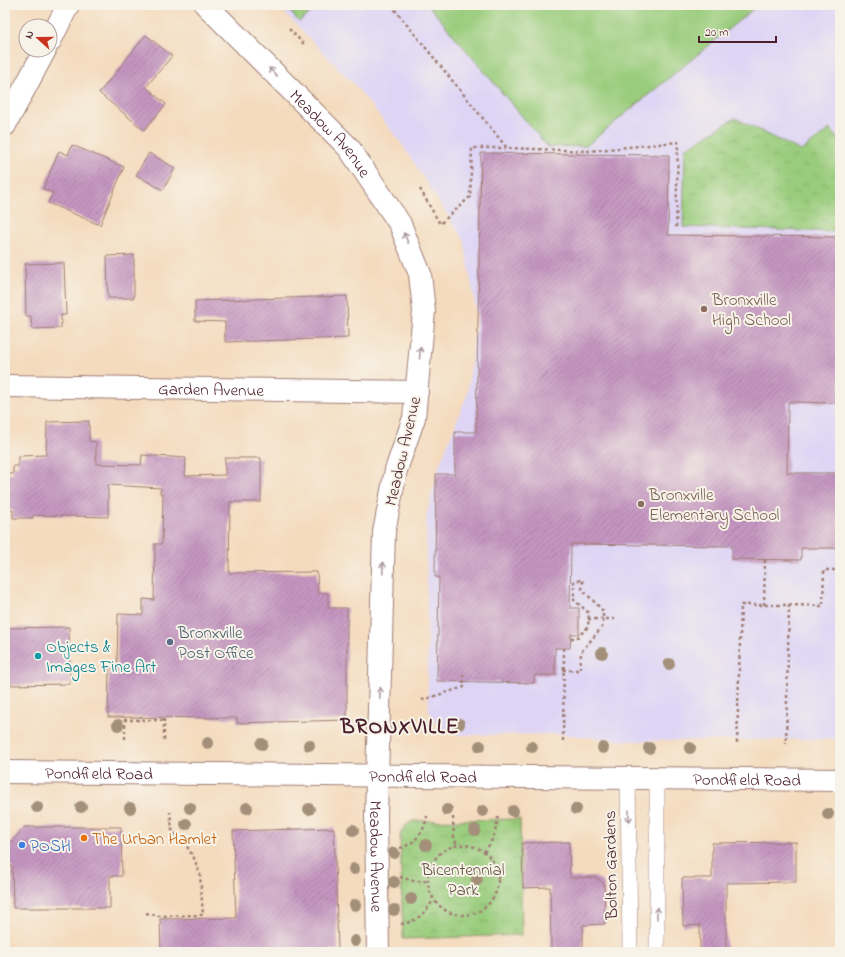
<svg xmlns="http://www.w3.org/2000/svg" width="845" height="957" viewBox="0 0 845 957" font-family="'Indie Flower',sans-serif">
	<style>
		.built { fill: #ded5f5 }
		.park { fill: url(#park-crowns); stroke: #727654 }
		.pitch { fill: #99cc7c; stroke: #727654 }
		.building { fill: url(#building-hatch) }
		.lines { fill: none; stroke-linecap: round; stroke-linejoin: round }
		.service-casing { stroke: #9f7d74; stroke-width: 16 }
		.minor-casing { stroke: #9f7d74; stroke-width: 24 }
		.tertiary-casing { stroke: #9f7d74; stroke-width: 24 }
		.path { stroke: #9f7d74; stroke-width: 2.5; stroke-dasharray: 3 3; stroke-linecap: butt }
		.service { stroke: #fff; stroke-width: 15 }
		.minor { stroke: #fff; stroke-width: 22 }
		.tertiary { stroke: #fff; stroke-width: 22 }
		.tree { fill: #a4907a }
		.oneway { stroke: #ae9aa0 }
		.education-dot { fill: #8d6e63; stroke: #f7f3e8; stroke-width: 1.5 }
		.service-dot { fill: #5c6f8a; stroke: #f7f3e8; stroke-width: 1.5 }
		.culture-dot { fill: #0f9aa8; stroke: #f7f3e8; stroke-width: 1.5 }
		.food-dot { fill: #e8710a; stroke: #f7f3e8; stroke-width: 1.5 }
		.shop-dot { fill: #3f7fe0; stroke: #f7f3e8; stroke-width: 1.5 }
		.labels { text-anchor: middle; stroke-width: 4; stroke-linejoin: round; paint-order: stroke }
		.street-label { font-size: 17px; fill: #4a1f2b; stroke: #f7f3e8 }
		.education-label { font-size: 17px; fill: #785e54; stroke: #f7f3e8; text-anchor: start }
		.service-label { font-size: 17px; fill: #4e5e75; stroke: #f7f3e8; text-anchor: start }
		.culture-label { font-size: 17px; fill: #0d838f; stroke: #f7f3e8; text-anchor: start }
		.food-label { font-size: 17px; fill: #c56008; stroke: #f7f3e8; text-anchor: start }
		.shop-label { font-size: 17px; fill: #366cbe; stroke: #f7f3e8; text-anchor: start }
		.park-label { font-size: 17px; fill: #625343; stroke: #f7f3e8 }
		.district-label { font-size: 21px; font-weight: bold; letter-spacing: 1px; fill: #4a1f2b; stroke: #f7f3e8 }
	</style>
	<defs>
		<pattern id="park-crowns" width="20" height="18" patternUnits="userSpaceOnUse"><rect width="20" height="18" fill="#99cc7c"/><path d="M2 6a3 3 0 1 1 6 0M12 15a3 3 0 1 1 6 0" fill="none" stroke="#85af6b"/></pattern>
		<pattern id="building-hatch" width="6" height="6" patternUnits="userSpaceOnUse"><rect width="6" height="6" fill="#c596c1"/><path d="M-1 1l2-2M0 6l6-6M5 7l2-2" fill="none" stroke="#a27a9d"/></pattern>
	</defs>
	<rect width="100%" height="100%" fill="#f7f3e8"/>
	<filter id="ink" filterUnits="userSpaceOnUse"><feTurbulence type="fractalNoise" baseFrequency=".025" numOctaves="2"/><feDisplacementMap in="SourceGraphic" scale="8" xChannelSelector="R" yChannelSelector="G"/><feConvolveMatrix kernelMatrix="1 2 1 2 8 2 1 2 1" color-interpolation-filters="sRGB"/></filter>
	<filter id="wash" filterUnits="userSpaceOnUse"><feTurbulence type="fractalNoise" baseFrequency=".012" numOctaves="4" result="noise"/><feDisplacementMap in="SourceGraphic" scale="16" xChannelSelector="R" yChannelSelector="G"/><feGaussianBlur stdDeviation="0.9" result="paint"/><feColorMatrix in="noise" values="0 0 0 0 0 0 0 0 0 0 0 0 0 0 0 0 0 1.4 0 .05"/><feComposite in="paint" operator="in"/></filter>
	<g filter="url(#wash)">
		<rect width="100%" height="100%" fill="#f4dbbe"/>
		<polygon class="built" points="277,5 840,5 840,739 628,741 558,734 461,735 443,731 433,720 429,709 428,693 426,518 439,466 467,395 477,316 464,240 401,143 355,85"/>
		<g class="park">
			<polygon points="735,118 801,151 830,129 840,141 840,232 683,227 685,149"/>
			<polygon points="520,819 522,935 403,939 400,835 404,827 412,821"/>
		</g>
		<g class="pitch">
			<polygon points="285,5 320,5 299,22"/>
			<polygon points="428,5 758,5 586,146 548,147"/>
		</g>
		<g id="blocks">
			<g class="building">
				<polygon points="146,35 172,56 146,87 166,104 144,130 99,93"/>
				<polygon points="72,145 124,167 100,225 48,203 53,193 43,189 59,151 68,155"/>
				<polygon points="149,153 175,168 163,190 136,175"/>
				<polygon points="481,153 669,155 668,235 840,237 840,403 788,402 787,473 840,473 840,548 801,548 801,560 732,559 732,546 571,544 570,608 579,608 579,634 571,634 570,648 555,648 555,675 534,675 534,683 437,681 439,577 435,577 436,474 455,474 455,432 476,432"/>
				<polygon points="134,255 134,298 108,298 107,256"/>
				<polygon points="64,263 66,315 61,315 61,328 32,329 31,316 26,316 25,264"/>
				<polygon points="347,296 348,338 225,342 225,322 195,321 195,301"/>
				<polygon points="89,421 89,441 96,442 96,464 141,465 142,455 186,458 185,476 225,475 225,458 261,458 261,502 230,502 229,573 317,572 318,593 328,593 328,608 347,608 347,720 237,723 237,718 108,717 109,668 117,668 118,614 143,615 143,599 154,600 155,544 162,544 163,494 160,494 161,488 108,485 108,517 33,515 33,518 13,518 13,510 5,511 5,474 13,474 13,466 18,466 18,456 46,455 47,422"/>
				<polygon points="69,627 70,684 5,685 5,628"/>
				<polygon points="25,827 121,827 122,876 110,876 110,908 13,908 12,866 6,866 6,847"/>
				<polygon points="334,828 338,950 161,952 160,919 236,918 233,831"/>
				<polygon points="569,842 570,878 595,877 604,883 605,924 583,925 583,952 551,952 550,887 523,888 522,843"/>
				<polygon points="796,842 796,882 726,883 726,952 700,952 700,925 683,926 682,878 712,878 712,843"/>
			</g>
		</g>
	</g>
	<g filter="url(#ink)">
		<use href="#blocks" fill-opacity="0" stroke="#9f7d74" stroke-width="1"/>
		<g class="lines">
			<g class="service-casing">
				<g id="service">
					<polyline points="628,777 630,952"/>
					<polyline points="657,778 657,952"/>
				</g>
			</g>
			<g class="minor-casing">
				<g id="minor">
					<path id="s1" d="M206,5l143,143 51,76 20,50 4,37 -10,107 -18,52 -12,62 -8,284 2,136"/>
					<polyline points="50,41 68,5"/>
					<polyline points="5,125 45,50"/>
					<path id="s2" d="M5,386l412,6"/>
				</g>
			</g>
			<g class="tertiary-casing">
				<g id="tertiary">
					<path id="s3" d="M5,772l835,8"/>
				</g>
			</g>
			<g class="path">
				<polyline points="391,5 507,148 589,151 678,142 676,229"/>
				<polyline points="289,29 305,45"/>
				<polyline points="420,189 440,224 470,197 472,148 506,148"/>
				<polyline points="764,605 765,559"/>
				<polyline points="789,605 823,606 824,570 840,570"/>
				<polyline points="588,619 617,619"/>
				<polyline points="563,670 580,670 581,652 603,626 603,611 582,589 583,580 574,581 574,600 589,613 588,627 577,638 571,638"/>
				<polyline points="422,700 464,687 463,674"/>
				<polyline points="125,739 125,720 164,720"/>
				<polyline points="164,740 164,717"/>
				<polyline points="563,741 564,648"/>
				<polyline points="737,743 741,605 789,605 786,744"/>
				<polyline points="453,817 454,838 457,845"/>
				<circle cx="463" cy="880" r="35"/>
				<path d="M400,848c15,-4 25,-17 27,-32"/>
				<path d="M484,852c9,-11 12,-21 14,-35"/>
				<polyline points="400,877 413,881 427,881"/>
				<polyline points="146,913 159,916 203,915 200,874 194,858 185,843 172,830 170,812"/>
				<path d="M401,924c15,-2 25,-11 32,-24"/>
			</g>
			<use href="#service" class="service"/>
			<use href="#minor" class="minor"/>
			<use href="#tertiary" class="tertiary"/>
		</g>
		<g class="tree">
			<circle cx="602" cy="653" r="6"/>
			<circle cx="669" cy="664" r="6"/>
			<circle cx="459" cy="724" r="6"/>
			<circle cx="118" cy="725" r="6"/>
			<circle cx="208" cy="743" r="6"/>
			<circle cx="262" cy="744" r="6"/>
			<circle cx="309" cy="745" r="6"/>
			<circle cx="480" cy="746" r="6"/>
			<circle cx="532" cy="747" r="6"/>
			<circle cx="603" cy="748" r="6"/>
			<circle cx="649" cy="748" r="6"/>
			<circle cx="690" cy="748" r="6"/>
			<circle cx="37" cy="807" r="6"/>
			<circle cx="81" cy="807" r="6"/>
			<circle cx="130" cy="808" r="6"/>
			<circle cx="190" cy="808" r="6"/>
			<circle cx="247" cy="808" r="6"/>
			<circle cx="309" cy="809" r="6"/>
			<circle cx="576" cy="809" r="6"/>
			<circle cx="447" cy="810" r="6"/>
			<circle cx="483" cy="811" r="6"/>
			<circle cx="513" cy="811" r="6"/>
			<circle cx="828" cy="814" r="6"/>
			<circle cx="186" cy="824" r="6"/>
			<circle cx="353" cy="830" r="6"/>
			<circle cx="475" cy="830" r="6"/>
			<circle cx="426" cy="845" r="6"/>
			<circle cx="394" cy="853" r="6"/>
			<circle cx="354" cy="869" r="6"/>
			<circle cx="477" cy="880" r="6"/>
			<circle cx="394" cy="882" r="6"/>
			<circle cx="411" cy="899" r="6"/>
			<circle cx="355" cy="905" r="6"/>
			<circle cx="394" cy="910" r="6"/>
			<circle cx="355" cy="941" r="6"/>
		</g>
		<defs><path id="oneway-shaft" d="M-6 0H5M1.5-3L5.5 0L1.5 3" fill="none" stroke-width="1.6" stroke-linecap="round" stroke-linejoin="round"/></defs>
		<g class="oneway">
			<use href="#oneway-shaft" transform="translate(273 72) rotate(-135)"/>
			<use href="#oneway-shaft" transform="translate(406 238) rotate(-113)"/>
			<use href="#oneway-shaft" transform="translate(420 353) rotate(-85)"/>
			<use href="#oneway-shaft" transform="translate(383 568) rotate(-88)"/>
			<use href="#oneway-shaft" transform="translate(380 693) rotate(-88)"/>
			<use href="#oneway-shaft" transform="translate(629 816) rotate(89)"/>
			<use href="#oneway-shaft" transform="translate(657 913) rotate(-90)"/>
		</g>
	</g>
	<g class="education-dot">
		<circle cx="704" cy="309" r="4"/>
		<circle cx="641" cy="504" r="4"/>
	</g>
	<circle class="service-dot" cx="170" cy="642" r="4"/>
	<circle class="culture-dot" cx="38" cy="656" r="4"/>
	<circle class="food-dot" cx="84" cy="838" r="4"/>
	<circle class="shop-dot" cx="22" cy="845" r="4"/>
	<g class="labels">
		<g class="street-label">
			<text dy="6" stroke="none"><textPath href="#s1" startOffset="179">Meadow Avenue</textPath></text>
			<text dy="6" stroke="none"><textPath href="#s2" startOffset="206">Garden Avenue</textPath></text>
			<text transform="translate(402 451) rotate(-77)" y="6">Meadow Avenue</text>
			<text dy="6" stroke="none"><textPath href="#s3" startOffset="94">Pondfield Road</textPath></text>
			<text dy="6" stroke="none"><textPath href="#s3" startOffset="418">Pondfield Road</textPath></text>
			<text dy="6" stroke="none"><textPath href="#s3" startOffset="742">Pondfield Road</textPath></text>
			<text dy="6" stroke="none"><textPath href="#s1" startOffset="935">Meadow Avenue</textPath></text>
			<text transform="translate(610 865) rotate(-91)" y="6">Bolton Gardens</text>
		</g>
		<g class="education-label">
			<text x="712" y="305">Bronxville<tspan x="712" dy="20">High School</tspan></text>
			<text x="649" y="500">Bronxville<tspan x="649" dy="20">Elementary School</tspan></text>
		</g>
		<g class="service-label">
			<text x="178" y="638">Bronxville<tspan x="178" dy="20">Post Office</tspan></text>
		</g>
		<g class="culture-label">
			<text x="46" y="652">Objects &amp;<tspan x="46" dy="20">Images Fine Art</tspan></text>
		</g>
		<g class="food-label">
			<text x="92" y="844">The Urban Hamlet</text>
		</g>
		<g class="shop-label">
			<text x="30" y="851">POSH</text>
		</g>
		<g class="park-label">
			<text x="463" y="875">Bicentennial<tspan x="463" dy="20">Park</tspan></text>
		</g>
		<g class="district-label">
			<text x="400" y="733">BRONXVILLE</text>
		</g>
	</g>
	<rect width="845" height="957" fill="none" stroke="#f7f3e8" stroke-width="20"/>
	<g transform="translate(38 38) rotate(291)"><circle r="19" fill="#f7f3e8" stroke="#b29e9c"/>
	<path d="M0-3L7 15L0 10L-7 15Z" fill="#c8321e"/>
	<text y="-6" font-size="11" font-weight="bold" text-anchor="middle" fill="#4a1f2b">N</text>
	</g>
	<path d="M699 36v6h77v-6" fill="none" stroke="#4a1f2b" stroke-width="2"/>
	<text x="705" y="36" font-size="12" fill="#4a1f2b" stroke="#f7f3e8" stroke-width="3" paint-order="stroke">20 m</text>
</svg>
